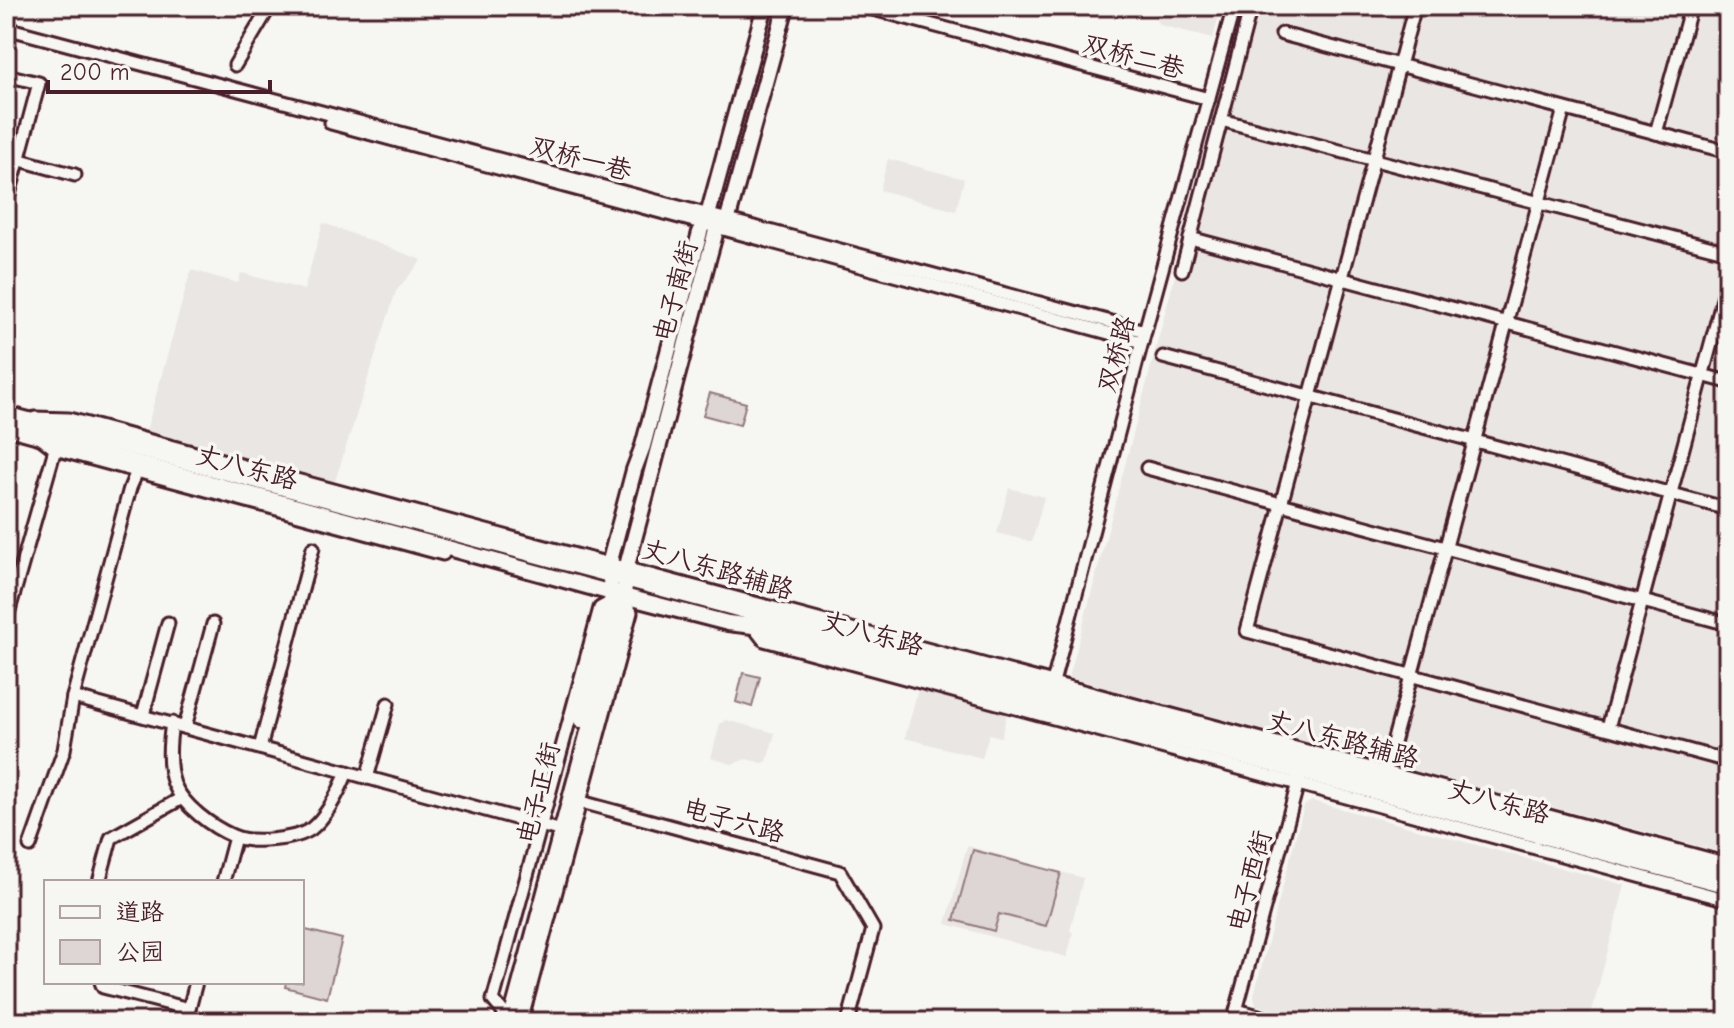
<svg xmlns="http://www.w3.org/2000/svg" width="1734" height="1028" viewBox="0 0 1734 1028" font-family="'Comic Neue','LXGW WenKai TC',sans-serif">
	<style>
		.built { fill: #e9e6e3 }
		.green { fill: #ddd6d5; stroke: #947a80; stroke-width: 2 }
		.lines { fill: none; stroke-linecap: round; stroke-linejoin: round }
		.minor-casing { stroke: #4a1f2b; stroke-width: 17 }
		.major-casing { stroke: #4a1f2b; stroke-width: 20 }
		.minor { stroke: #f6f6f2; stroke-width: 11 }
		.major { stroke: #f6f6f2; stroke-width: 14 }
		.labels { text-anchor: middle; stroke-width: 7; stroke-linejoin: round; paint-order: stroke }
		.street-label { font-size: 26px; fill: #4a1f2b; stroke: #f6f6f2 }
	</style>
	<rect width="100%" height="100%" fill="#f6f6f2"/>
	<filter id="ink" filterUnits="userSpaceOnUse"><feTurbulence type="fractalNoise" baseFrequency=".0125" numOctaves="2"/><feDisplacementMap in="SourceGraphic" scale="16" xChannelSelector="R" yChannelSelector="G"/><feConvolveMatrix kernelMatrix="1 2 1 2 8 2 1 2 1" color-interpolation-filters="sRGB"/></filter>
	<g filter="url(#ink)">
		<g class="built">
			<polygon points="1158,6 1221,6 1213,38 1160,25 1155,19"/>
			<polygon points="1246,6 1728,6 1728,854 1069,678"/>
			<polygon points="888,159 964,179 956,211 880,190"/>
			<polygon points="323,223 422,260 396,291 334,484 145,435 191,270 238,283 241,273 304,290"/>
			<polygon points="1009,488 1044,497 1032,542 997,533"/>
			<polygon points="918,690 1007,714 1001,737 989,734 982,758 905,738"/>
			<polygon points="726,720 775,733 767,761 763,763 746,759 732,764 711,758 720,724"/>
			<polygon points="1312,801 1625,885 1589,1022 1318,1022 1256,1005 1254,995 1304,806"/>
			<polygon points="967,846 1083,878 1070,931 1073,933 1067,957 946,924"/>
		</g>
		<g class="green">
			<polygon points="710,393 746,403 740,425 703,415"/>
			<polygon points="743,673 760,677 752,707 736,702"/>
			<polygon points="973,850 1061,873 1046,926 999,914 994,931 954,920"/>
			<polygon points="302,929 342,939 327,998 285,987 286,982 302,982"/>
		</g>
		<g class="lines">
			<g class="minor-casing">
				<g id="minor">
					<polyline points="862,6 1209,99"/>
					<polyline points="1415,6 1247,631 1728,761"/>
					<polyline points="6,28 1145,331"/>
					<polyline points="1282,34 1728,152"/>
					<polyline points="235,65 270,6"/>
					<polyline points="6,75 39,83 6,206"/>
					<polyline points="1221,120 1728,252"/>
					<polyline points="331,123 1142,342"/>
					<polyline points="1656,133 1691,6"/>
					<polyline points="6,156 75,175"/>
					<polyline points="1190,238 1728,382"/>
					<polyline points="1182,270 1251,6"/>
					<polyline points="1163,357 1728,509"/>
					<polyline points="35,418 69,419 1728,864"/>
					<polyline points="42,439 55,449 443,554"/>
					<polyline points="1147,468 1728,624"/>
					<polyline points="6,621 55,449"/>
					<polyline points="753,626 764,640 1728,900"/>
					<polyline points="1051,690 1139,353 1234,6"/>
					<polyline points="73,697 562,831"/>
					<polyline points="143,715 168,623"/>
					<path d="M172,723c-3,20 -5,42 2,61 9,22 38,43 59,52 18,8 62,4 78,-7 16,-13 28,-37 36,-57"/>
					<polyline points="185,727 213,624"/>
					<polyline points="1608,728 1728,280"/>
					<polyline points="260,748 313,548"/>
					<polyline points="367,778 388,704"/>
					<polyline points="1383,780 1564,109"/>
					<polyline points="570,799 840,872 873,929 848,1022"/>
					<polyline points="30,846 64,750 73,697 130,488 137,471"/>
					<polyline points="99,882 111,838 182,798"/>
					<polyline points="223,882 235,837"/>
					<polyline points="101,982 103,987 189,1009 196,982"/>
					<polyline points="1237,1010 1280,1022"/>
					<polyline points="504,1013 493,1000 600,608 611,602"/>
					<polyline points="521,1022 631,612 623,602"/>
					<polyline points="1233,1022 1299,779"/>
				</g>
			</g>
			<g class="major-casing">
				<g id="major">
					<polyline points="6,414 1728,873"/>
					<polyline points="6,427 612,593 728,623 753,626 1728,886"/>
					<polyline points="581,720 611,602 612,593 609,574 611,557 634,470 643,446 703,221 708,215 765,6"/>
					<polyline points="510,1022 623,602 628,562 709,256 717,227 728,218 786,6"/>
				</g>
			</g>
			<use href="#minor" class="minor"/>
			<use href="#major" class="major"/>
		</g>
	</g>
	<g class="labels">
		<g class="street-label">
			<text transform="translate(1134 56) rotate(15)" y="9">双桥二巷</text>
			<text transform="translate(581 158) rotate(15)" y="9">双桥一巷</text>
			<text transform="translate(675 291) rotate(-75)" y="9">电子南街</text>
			<text transform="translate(1116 354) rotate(-75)" y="9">双桥路</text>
			<text transform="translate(247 467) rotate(15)" y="9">丈八东路</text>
			<text transform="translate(718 569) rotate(16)" y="9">丈八东路辅路</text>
			<text transform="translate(873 633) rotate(15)" y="9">丈八东路</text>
			<text transform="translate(1343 739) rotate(15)" y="9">丈八东路辅路</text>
			<text transform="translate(538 793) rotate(-76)" y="9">电子正街</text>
			<text transform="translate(1499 801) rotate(15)" y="9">丈八东路</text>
			<text transform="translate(734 820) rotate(15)" y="9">电子六路</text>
			<text transform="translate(1249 881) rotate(-75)" y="9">电子西街</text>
		</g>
	</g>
	<rect width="1734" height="1028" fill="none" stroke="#f6f6f2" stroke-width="32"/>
	<rect x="16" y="16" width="1702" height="996" fill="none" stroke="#4a1f2b" stroke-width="3" filter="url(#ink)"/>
	<rect x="44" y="880" width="260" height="104" fill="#f6f6f2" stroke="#b1a0a2" stroke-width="2"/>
	<rect x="60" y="906" width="40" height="12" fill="#f6f6f2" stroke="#b1a0a2" stroke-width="2"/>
	<text x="116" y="920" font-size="24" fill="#4a1f2b">道路</text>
	<rect x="60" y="940" width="40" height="24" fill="#ddd6d5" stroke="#b1a0a2" stroke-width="2"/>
	<text x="116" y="960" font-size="24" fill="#4a1f2b">公园</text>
	<path d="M48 80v12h222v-12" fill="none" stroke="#4a1f2b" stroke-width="4"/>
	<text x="60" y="80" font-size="24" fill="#4a1f2b" stroke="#f6f6f2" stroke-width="6" paint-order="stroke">200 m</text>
</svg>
